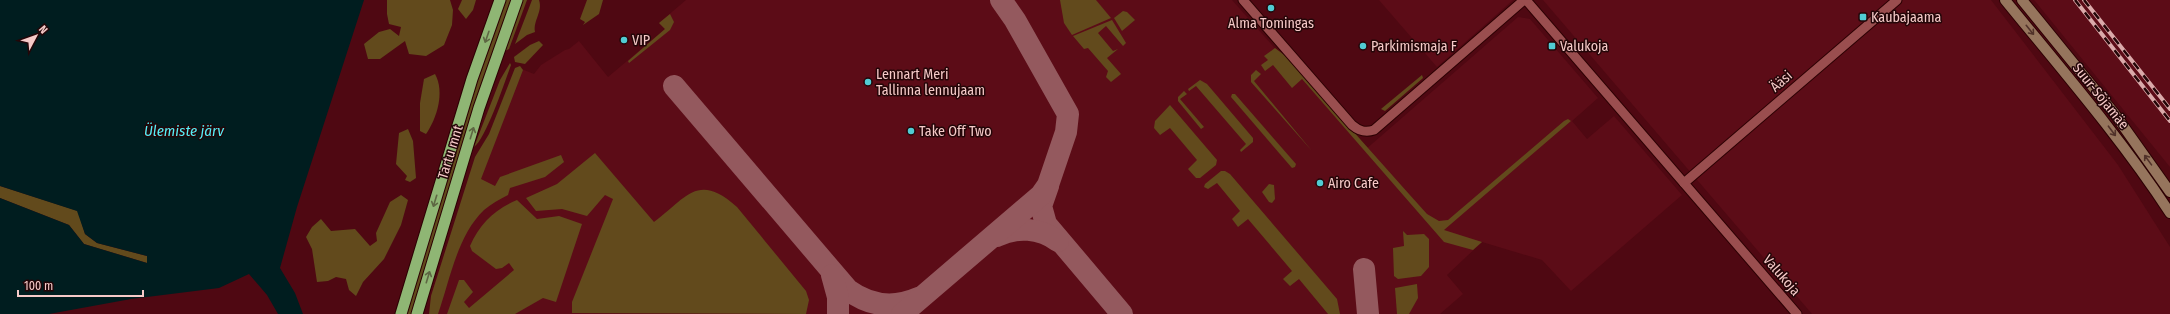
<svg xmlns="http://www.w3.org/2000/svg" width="2170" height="314" viewBox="0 0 2170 314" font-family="'Fira Sans Condensed',sans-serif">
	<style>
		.built { fill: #5c0c17 }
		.green { fill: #624a1c }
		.water { fill: #001d1f }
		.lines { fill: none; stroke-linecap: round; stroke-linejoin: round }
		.taxiway { stroke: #94595e; stroke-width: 22 }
		.minor-casing { stroke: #2c0003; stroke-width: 11 }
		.secondary-casing { stroke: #2c0003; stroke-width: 12 }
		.trunk-casing { stroke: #2c0003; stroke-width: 13 }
		.minor { stroke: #9a4e4f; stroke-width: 9 }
		.secondary { stroke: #96755d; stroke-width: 10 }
		.trunk { stroke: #8fb674; stroke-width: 11 }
		.rail-casing { stroke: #daaaaa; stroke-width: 4 }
		.rail { stroke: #230608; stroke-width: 2.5; stroke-dasharray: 8; stroke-linecap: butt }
		.oneway { stroke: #51322a }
		.oneway2 { stroke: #5e6743 }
		.poi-dot { fill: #51ccd3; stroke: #230608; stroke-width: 1.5 }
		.labels { text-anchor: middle; stroke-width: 3; stroke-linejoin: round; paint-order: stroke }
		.poi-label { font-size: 14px; fill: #f6cac8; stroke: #230608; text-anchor: start }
		.street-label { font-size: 14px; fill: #f6cac8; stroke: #230608 }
		.water-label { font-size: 15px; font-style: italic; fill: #56eff7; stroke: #230608 }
	</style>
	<rect width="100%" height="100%" fill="#4f0812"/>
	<g class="built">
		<polygon points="686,0 1232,0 1365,150 1518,17 1530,19 1598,98 1572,121 1587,139 1614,116 1682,195 1571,291 1542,260 1482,242 1447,275 1463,294 1440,314 430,314 431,296 449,239 477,177 519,68 534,74 541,65 565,50 569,49 579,41 608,77 665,29 659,23"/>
		<polygon points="1379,0 1513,0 1437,67"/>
		<polygon points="1543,0 1991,0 2118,165 2170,247 2170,314 1812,314"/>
		<polygon points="2034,0 2170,0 2170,167 2035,1"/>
	</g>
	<g class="green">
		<polygon points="387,0 450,0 453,10 452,25 444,45 426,56 409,54 405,41 380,59 368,59 364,44 379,32 390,29 399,36 401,27 389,24 387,14"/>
		<polygon points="462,0 476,0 473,10 466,19 458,9"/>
		<polygon points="506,0 511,0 471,114 411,314 406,314 467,110"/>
		<polygon points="522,0 527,0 509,49 505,51"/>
		<path d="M532,0h7c4,12 -6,20 -4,32l-8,3 -12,9z"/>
		<polygon points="587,0 603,0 599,14 583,25 585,22 580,19"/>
		<polygon points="1060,0 1096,0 1111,18 1072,35 1064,23"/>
		<polygon points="1123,11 1127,12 1135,20 1122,31 1114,18"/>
		<polygon points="670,14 674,22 670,30 629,63 628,61 665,29 659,23"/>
		<polygon points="1112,20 1126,43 1123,46 1106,26 1098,33 1113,51 1118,49 1107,58 1121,74 1111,82 1106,77 1108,71 1088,48 1084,49 1073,36"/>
		<polygon points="539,41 543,45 525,64 515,62 514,57 530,45"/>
		<polygon points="1275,48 1287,57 1409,194 1427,214 1439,221 1448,220 1564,121 1568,119 1571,121 1444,230 1482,242 1473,250 1444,242 1302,79 1292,88 1273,65 1265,71 1261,65 1268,60 1264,56"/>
		<path d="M510,63l1,2c-6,16 -25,74 -37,82l26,-67z"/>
		<path d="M520,66l3,4 -42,109 14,7 5,-9 61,-22 3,7 -19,15 -35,11 -2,7c-8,4 -17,9 -24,15 -27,26 -34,70 -46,104h-9l2,-18 44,-139 14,-23 26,-66z"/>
		<polygon points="1256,70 1261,74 1254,81 1312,151 1251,82 1251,75"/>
		<path d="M435,74c10,18 2,44 -9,60l-6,-3v-28l4,-24z"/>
		<polygon points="1422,75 1423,78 1385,111 1381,109"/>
		<polygon points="1200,80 1207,84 1253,138 1253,142 1241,152 1240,150 1246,144 1196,86 1189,91 1188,89"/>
		<polygon points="1184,91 1187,94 1180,99 1204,127 1201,129 1178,101 1178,97"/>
		<polygon points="1232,94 1235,94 1296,164 1295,167 1292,168 1231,97"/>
		<polygon points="1170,105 1217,160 1216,165 1200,178 1196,178 1188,169 1197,160 1170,128 1160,135 1154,128 1155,121"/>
		<polygon points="408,129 413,141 416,178 410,182 405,180 407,176 396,164 399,133"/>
		<path d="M595,153l59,69c33,-25 44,-50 83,-15l69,84 3,9 -3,14 -234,-1v-11l41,-103 -8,-4 -18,21 -25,-7 -26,2 -10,-13 31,-14z"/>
		<polygon points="1221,171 1225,171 1230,174 1337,299 1340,314 1328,314 1299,279 1290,286 1283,279 1292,271 1248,219 1238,227 1232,219 1240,211 1217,183 1208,189 1204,187 1205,184"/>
		<polygon points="1269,184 1274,185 1275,199 1272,203 1269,202 1262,192"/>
		<polygon points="0,186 78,211 85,234 97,243 147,256 147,263 84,244 69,225 0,198"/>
		<polygon points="401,195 408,200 401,225 384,259 363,282 356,296 349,290 346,279 336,277 328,281 317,282 312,249 306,237 312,227 321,219 331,231 355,229 370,246 377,241 376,233 390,202"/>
		<path d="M517,200l20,19 22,-3 23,8 -26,78 -13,-4 -28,16h-68l12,-34h5l9,12 -9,10 5,6 45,-38 -5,-7 -7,5 -6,1 -24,-18 -2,-5c10,-22 24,-36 47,-46z"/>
		<polygon points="1403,231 1407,235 1424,234 1429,239 1429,267 1421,276 1398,279 1394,276 1393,248 1404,246"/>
		<polygon points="1417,284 1418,298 1409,314 1397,314 1395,288"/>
	</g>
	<polygon class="water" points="0,0 364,0 297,207 280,268 295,293 303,314 278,314 267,295 249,274 219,288 131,299 49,314 0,314 0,198 69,225 84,244 147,263 147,256 97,243 85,234 77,211 0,186"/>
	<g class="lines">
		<g class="taxiway">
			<path d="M674,86l174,204c22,16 45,19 70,8"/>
			<polyline points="1048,186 1041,206 1046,224 1122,314"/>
			<path d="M997,236c20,-10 43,-8 61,5"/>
			<polyline points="1364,269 1368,314"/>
			<polyline points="832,275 838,297 838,314"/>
			<polyline points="902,314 1041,195 1048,185 1066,132 1068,114 1015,20 1001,0"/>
		</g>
		<g class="minor-casing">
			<g id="minor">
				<path d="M1243,0l109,125c7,6 13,8 22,5l150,-130"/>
				<polyline points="1526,0 1797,314"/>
				<polyline points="1684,183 1897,0"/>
			</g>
		</g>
		<g class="secondary-casing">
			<g id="secondary">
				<path d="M2005,0c57,70 116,138 165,213"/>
				<polyline points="2022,0 2114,113 2170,192"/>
			</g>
		</g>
		<g class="trunk-casing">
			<g id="trunk">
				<polyline points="401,314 472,79 500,0"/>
				<polyline points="417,314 479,108 517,0"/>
			</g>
		</g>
		<use href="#minor" class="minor"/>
		<use href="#secondary" class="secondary"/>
		<use href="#trunk" class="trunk"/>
		<g class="rail-casing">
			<g id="rail">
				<polyline points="2075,0 2170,121"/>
				<polyline points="2084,0 2170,109"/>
			</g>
		</g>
		<use href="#rail" class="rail"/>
	</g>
	<defs><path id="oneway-shaft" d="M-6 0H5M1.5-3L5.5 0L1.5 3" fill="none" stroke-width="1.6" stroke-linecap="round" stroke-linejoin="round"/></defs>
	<g class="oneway">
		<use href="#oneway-shaft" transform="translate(2030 30) rotate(51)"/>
		<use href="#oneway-shaft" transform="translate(2112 131) rotate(53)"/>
		<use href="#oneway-shaft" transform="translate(2148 160) rotate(-126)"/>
	</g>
	<g class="oneway2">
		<use href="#oneway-shaft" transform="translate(487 37) rotate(109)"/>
		<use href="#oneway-shaft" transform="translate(472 133) rotate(-73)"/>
		<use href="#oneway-shaft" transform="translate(435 201) rotate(107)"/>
		<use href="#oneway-shaft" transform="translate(428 277) rotate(-73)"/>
	</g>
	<g class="poi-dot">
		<circle cx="1271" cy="8" r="4"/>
		<rect x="1859" y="13" width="8" height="8" rx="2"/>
		<circle cx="624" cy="40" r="4"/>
		<circle cx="1363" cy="46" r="4"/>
		<rect x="1548" y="42" width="8" height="8" rx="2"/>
		<circle cx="868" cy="82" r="4"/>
		<circle cx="911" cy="131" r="4"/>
		<circle cx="1320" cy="183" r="4"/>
	</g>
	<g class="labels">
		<g class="poi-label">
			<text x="1871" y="22">Kaubajaama</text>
			<text x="1271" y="28" text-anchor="middle">Alma Tomingas</text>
			<text x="632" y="45">VIP</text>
			<text x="1371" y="51">Parkimismaja F</text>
			<text x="1560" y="51">Valukoja</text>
			<text x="876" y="79">Lennart Meri<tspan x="876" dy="16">Tallinna lennujaam</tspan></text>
			<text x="919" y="136">Take Off Two</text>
			<text x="1328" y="188">Airo Cafe</text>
		</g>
		<g class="street-label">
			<text transform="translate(1781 81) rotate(-41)" y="5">Ääsi</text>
			<text transform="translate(2101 96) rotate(51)" y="5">Suur-Sõjamäe</text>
			<text transform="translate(450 152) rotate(-73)" y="5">Tartu mnt</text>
			<text transform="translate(1782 275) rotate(49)" y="5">Valukoja</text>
		</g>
		<g class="water-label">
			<text x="184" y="136">Ülemiste järv</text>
		</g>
	</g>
	<g transform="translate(36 36) rotate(49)" stroke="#230608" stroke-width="3" paint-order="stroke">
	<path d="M0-3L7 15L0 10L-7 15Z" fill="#f6cac8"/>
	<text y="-6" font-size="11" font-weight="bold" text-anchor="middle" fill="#f6cac8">N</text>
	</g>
	<path d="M18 290v6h125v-6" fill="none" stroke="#f6cac8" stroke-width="2"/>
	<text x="24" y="290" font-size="12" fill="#f6cac8" stroke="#230608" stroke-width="3" paint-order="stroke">100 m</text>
</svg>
